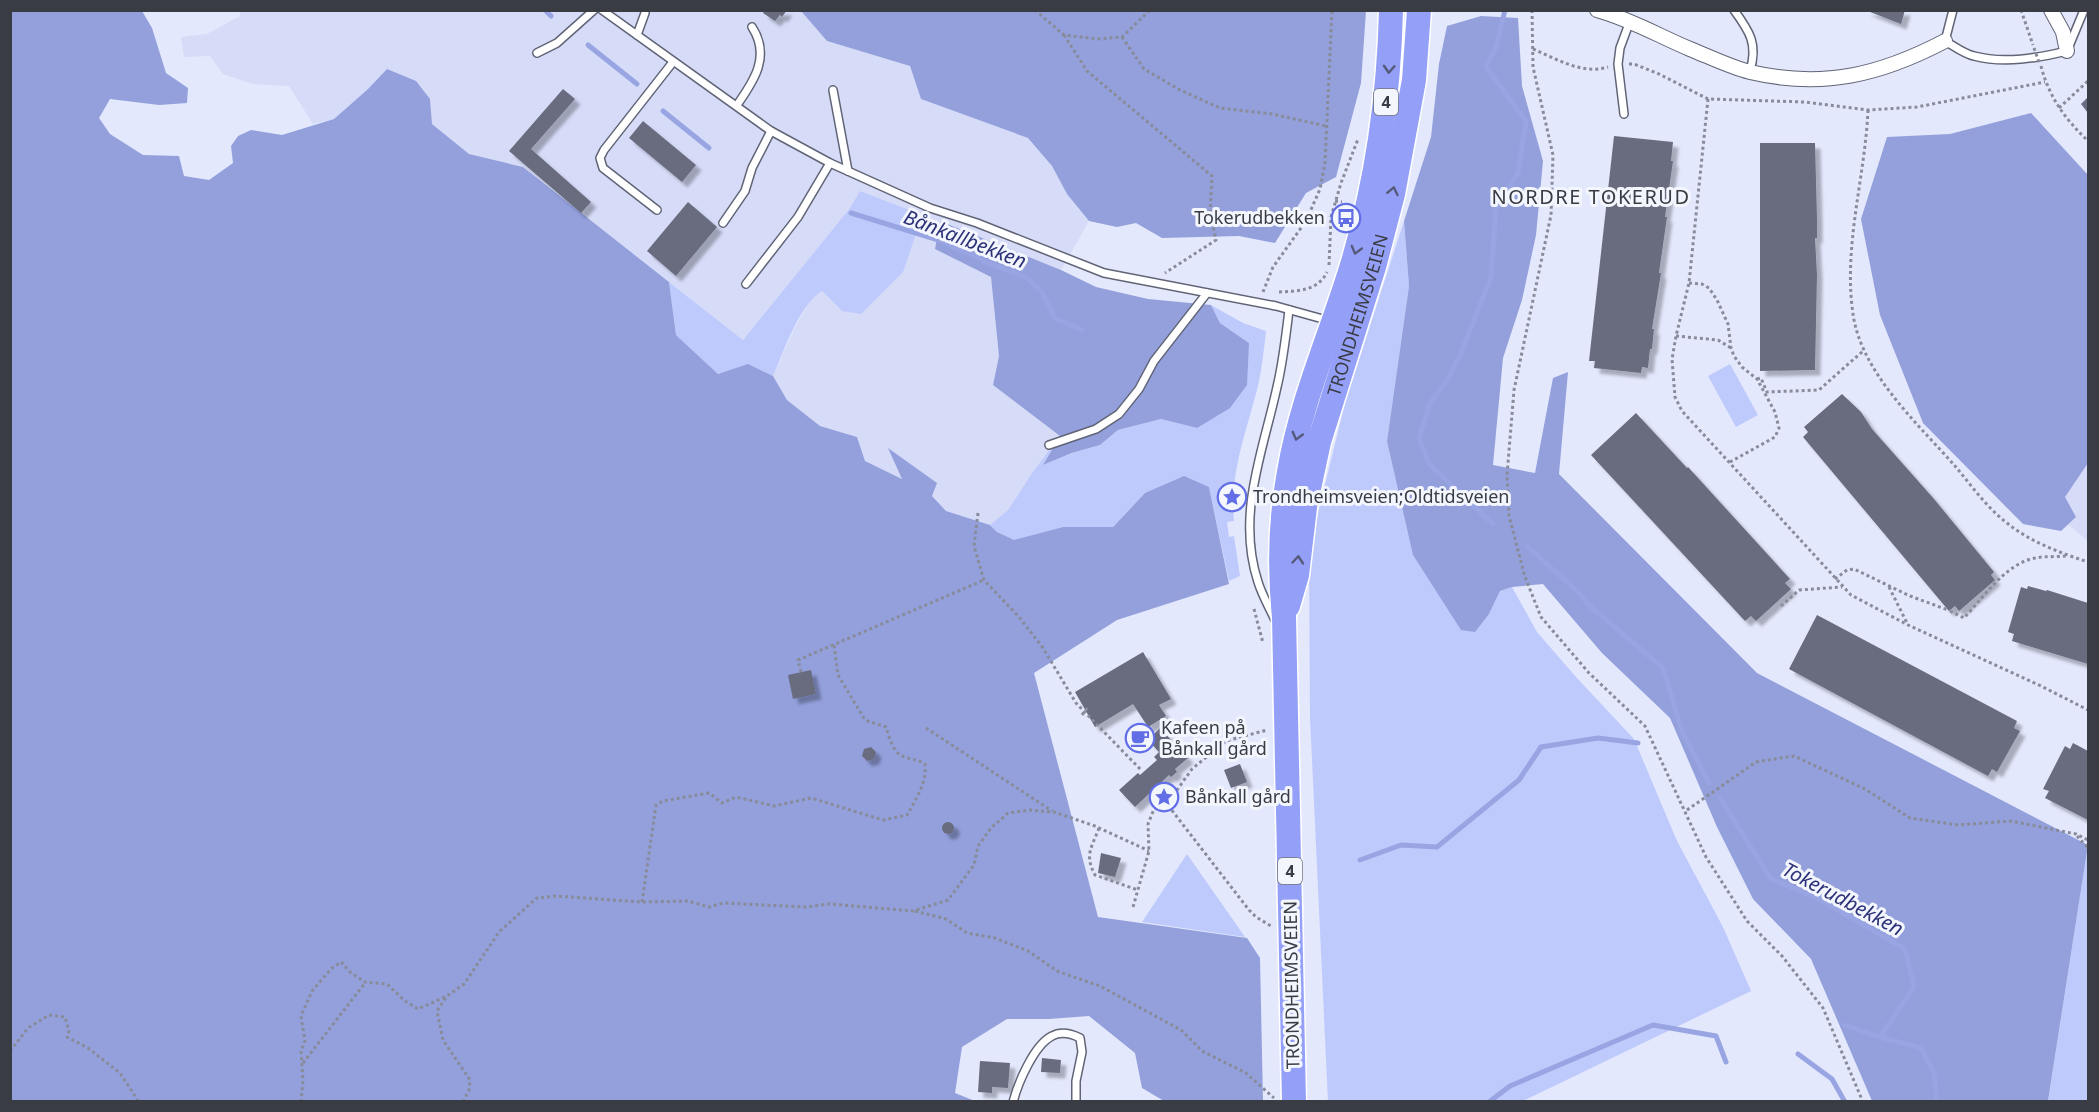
<svg xmlns="http://www.w3.org/2000/svg" width="2099" height="1112" viewBox="0 0 2099 1112" font-family="'Noto Sans',sans-serif">
	<style>
		.built { fill: #d6dcf8 }
		.green { fill: #bfcafc }
		.forest { fill: #93a0dc }
		.lines { fill: none; stroke-linecap: round; stroke-linejoin: round }
		.stream { stroke: #98a5e2; stroke-width: 5 }
		.building { fill: #676c7e; filter: url(#shadow) }
		.service-casing { stroke: #606476; stroke-width: 10 }
		.minor-casing { stroke: #606476; stroke-width: 16 }
		.trunk-casing { stroke: #fff; stroke-width: 27 }
		.path { stroke: #888b99; stroke-width: 3; stroke-dasharray: 3 3; stroke-linecap: butt }
		.service { stroke: #fff; stroke-width: 7 }
		.minor { stroke: #fff; stroke-width: 14 }
		.trunk { stroke: #94a0f8; stroke-width: 24 }
		.path-bridge { stroke: #888b99; stroke-width: 3; stroke-dasharray: 3 3; stroke-linecap: butt }
		.oneway { stroke: #555a7a }
		.labels { text-anchor: middle; stroke-width: 6; stroke-linejoin: round; paint-order: stroke }
		.shield { fill: #f4f6fe; stroke: #72747c; stroke-width: 1.5 }
		.shield-label { font-size: 16px; font-weight: bold; fill: #3a3c44 }
		.poi-label { font-size: 18px; fill: #3a3c44; stroke: #f4f6fe; text-anchor: start }
		.street-label { font-size: 18px; fill: #3a3c44; stroke: #f4f6fe }
		.neighbourhood-label { font-size: 20px; letter-spacing: 1.5px; fill: #3a3c44; stroke: #f4f6fe }
		.water-label { font-size: 20px; font-style: italic; fill: #2c3278; stroke: #f4f6fe }
	</style>
	<defs>
		<filter id="shadow"><feDropShadow dx="5.5" dy="5.5" stdDeviation="1.5" flood-color="#0004"/></filter>
	</defs>
	<rect width="100%" height="100%" fill="#e3e8fd"/>
	<g class="built">
		<polygon points="240,10 801,11 827,41 910,66 921,99 1028,138 1052,166 1067,194 1089,221 1061,270 941,221 991,277 999,356 993,385 1060,436 1032,473 1008,510 990,525 946,511 889,449 902,479 865,461 857,437 820,426 787,400 773,376 794,329 812,297 822,291 842,311 860,191 850,208 743,340 523,167 469,154 432,124 430,100 387,69 368,89 334,119 313,124 289,86 253,84 223,74 210,56 184,57 181,37 207,34 240,16"/>
		<polygon points="2088,456 2088,541 2041,502"/>
	</g>
	<g class="green">
		<path d="M860,191l57,22v18l-14,41 -42,42 -19,-3 -20,-20c-23,14 -38,60 -49,85l-25,-11 -30,9 -42,-39 -7,-53 74,58 107,-132z"/>
		<polygon points="1404,221 1409,286 1387,441 1489,614 1500,591 1512,587 1537,632 1576,677 1634,739 1677,841 1723,927 1751,991 1523,1101 1328,1102 1310,717 1309,550 1345,403"/>
		<path d="M1211,305l32,18 23,8c-2,18 -4,37 -8,55 -11,44 -29,88 -24,135l-7,1 2,15 5,-1 6,40 -11,5 -20,-94 -64,6 -32,34h-50l-49,14 -17,-9 -7,-7 18,-15 24,-37 28,-37 -17,29 30,-12 27,-8 18,-15 43,-11 36,9 52,-85 -29,-20z"/>
		<polygon points="1730,364 1758,415 1736,427 1708,376"/>
		<polygon points="2088,845 2088,1101 2048,1102"/>
		<polygon points="1187,854 1245,937 1142,922"/>
	</g>
	<g class="forest">
		<polygon points="10,11 142,11 152,28 166,73 188,88 187,103 159,105 110,99 99,118 110,134 143,155 179,156 184,176 209,180 233,163 231,146 238,136 251,130 282,135 334,119 368,89 387,69 416,81 430,99 432,124 469,154 523,167 669,282 676,335 718,374 748,364 773,376 787,400 820,426 857,437 865,461 902,479 888,448 937,483 932,496 946,511 990,525 997,532 1014,540 1063,527 1113,527 1145,493 1184,476 1209,487 1229,584 1117,620 1034,673 1098,917 1247,938 1260,958 1263,1101 1164,1101 1142,1088 1135,1053 1089,1016 1049,1019 1007,1019 962,1047 955,1093 975,1101 11,1101"/>
		<polygon points="801,11 1366,11 1361,83 1336,177 1306,193 1275,243 1239,236 1162,238 1136,223 1117,227 1089,221 1067,194 1052,166 1028,138 921,99 910,66 827,41"/>
		<polygon points="1481,16 1518,18 1522,86 1543,161 1536,235 1522,300 1503,358 1493,465 1535,473 1553,378 1568,372 1559,474 1757,673 2088,845 2048,1101 1872,1101 1811,959 1753,899 1717,827 1670,718 1602,653 1543,584 1512,587 1500,591 1489,614 1475,632 1461,630 1413,555 1387,441 1409,286 1404,221 1431,137 1439,64 1447,26"/>
		<polygon points="2031,113 2088,175 2088,463 2065,497 2076,517 2061,531 2023,524 1923,423 1880,315 1861,219 1887,137 1950,134"/>
		<polygon points="940,221 1061,270 1096,287 1148,299 1211,305 1220,323 1249,343 1247,385 1230,408 1197,428 1161,419 1118,430 1100,445 1072,453 1043,465 1060,436 993,385 999,356 991,277 935,249"/>
	</g>
	<g class="lines">
		<g class="stream">
			<polyline points="545,10 551,16"/>
			<polyline points="588,45 637,84"/>
			<polyline points="663,111 709,148"/>
			<path d="M851,213l94,29c12,10 27,9 38,19l44,17 15,14 13,26 27,12"/>
			<polyline points="1493,524 1429,464 1419,438 1430,403 1446,382 1459,358 1491,277 1496,208 1518,173 1526,121 1486,67 1496,47 1505,10"/>
			<polyline points="1528,547 1576,590 1591,607 1663,668 1682,731 1709,783"/>
			<polyline points="1720,798 1770,878 1821,900 1905,949 1914,987 1880,1037 1921,1048 1934,1073 1937,1102"/>
			<polyline points="1360,860 1401,845 1437,847 1519,780 1541,747 1598,738 1638,743"/>
			<polyline points="1845,1025 1880,1037"/>
			<polyline points="1798,1054 1832,1079 1845,1102"/>
			<polyline points="1489,1102 1510,1086 1653,1025 1716,1036 1726,1062"/>
		</g>
	</g>
	<g class="building">
		<polygon points="765,10 787,10 782,17 780,15 775,21 763,13"/>
		<polygon points="1865,10 1905,10 1901,24"/>
		<polygon points="563,89 575,99 531,149 591,202 581,213 509,151"/>
		<polygon points="2088,97 2088,113 2081,104"/>
		<polygon points="643,121 696,165 682,182 629,138"/>
		<polygon points="1614,136 1673,142 1671,161 1673,161 1665,217 1667,217 1659,273 1661,273 1652,329 1654,329 1652,349 1650,349 1648,368 1642,367 1641,373 1594,368 1595,361 1589,361"/>
		<polygon points="1760,143 1815,143 1817,219 1817,238 1815,238 1817,275 1815,370 1760,371"/>
		<polygon points="688,202 717,227 676,276 647,251"/>
		<polygon points="1842,394 1861,412 1872,429 1934,499 1994,572 1991,575 1995,580 1959,611 1955,606 1949,611 1803,437 1808,432 1804,427"/>
		<polygon points="1636,413 1687,468 1688,467 1790,579 1785,583 1791,589 1756,621 1751,616 1745,621 1591,455"/>
		<polygon points="2028,586 2046,591 2047,590 2088,603 2088,664 2012,641 2014,634 2008,632 2021,587 2027,589"/>
		<polygon points="1817,615 2017,721 2014,728 2020,731 1997,772 1992,769 1988,776 1789,669"/>
		<polygon points="1143,652 1171,699 1159,705 1166,716 1148,727 1133,704 1095,727 1075,692"/>
		<polygon points="811,670 816,694 793,699 788,675"/>
		<polygon points="1160,728 1188,758 1175,769 1177,772 1171,777 1169,775 1135,807 1119,790 1138,773 1140,775 1157,760 1154,757 1159,752 1148,740"/>
		<polygon points="2073,743 2088,751 2088,820 2045,798 2049,791 2043,789 2065,746 2070,749"/>
		<polygon points="871,747 876,752 874,759 867,761 862,756 864,749"/>
		<polygon points="1240,764 1247,782 1231,788 1224,770"/>
		<circle cx="948" cy="828" r="6"/>
		<polygon points="1101,853 1121,858 1115,877 1098,873"/>
		<polygon points="1042,1058 1061,1060 1060,1073 1041,1072"/>
		<polygon points="980,1061 1010,1063 1008,1088 992,1087 992,1093 978,1092"/>
	</g>
	<g class="lines">
		<g class="service-casing">
			<g id="service">
				<polyline points="602,10 771,131 830,163 930,208 977,223 1104,273 1276,306 1330,321"/>
				<path d="M1734,10c16,22 24,34 16,61"/>
				<path d="M1953,10l-8,31c9,5 19,13 29,15 30,8 64,2 93,-5l17,-41"/>
				<polyline points="637,35 645,13 645,10"/>
				<polyline points="537,53 557,43 594,10"/>
				<polyline points="833,90 848,171"/>
				<path d="M737,105c17,-24 34,-49 15,-78"/>
				<polyline points="1624,114 1618,64 1620,48 1630,21"/>
				<polyline points="657,210 603,168 600,158 604,150 673,62"/>
				<polyline points="723,223 745,191 752,168 771,131"/>
				<polyline points="746,284 798,217 830,163"/>
				<polyline points="1049,445 1096,429 1119,414 1139,389 1154,361 1207,293"/>
				<path d="M1275,620c-6,-13 -13,-25 -17,-38 -22,-68 5,-130 19,-195 6,-25 9,-51 12,-77"/>
				<path d="M1013,1102c5,-19 21,-57 39,-66 9,-5 20,-2 28,2l2,14 -6,29v21"/>
			</g>
		</g>
		<g class="minor-casing">
			<g id="minor">
				<path d="M1597,10c33,9 62,26 93,39 20,8 40,18 60,23 73,17 130,3 195,-31"/>
				<polyline points="2051,10 2063,32 2067,51"/>
			</g>
		</g>
		<g class="trunk-casing">
			<g id="trunk">
				<path id="s1" d="M1288,606l9,-31 8,-68 14,-65 55,-175 19,-73 21,-114 5,-70"/>
				<path d="M1294,1102l-10,-485c-5,-49 -4,-96 5,-145 12,-72 43,-140 64,-210 24,-82 36,-166 38,-252"/>
			</g>
		</g>
		<g class="path">
			<polyline points="1035,10 1064,35 1097,39 1122,37 1150,10"/>
			<polyline points="1532,10 1533,67 1553,155 1551,215 1514,390 1507,475 1509,516 1525,577 1541,617 1589,673 1645,726 1706,857 1747,921 1782,956 1823,1008 1863,1102"/>
			<polyline points="2021,10 2033,45"/>
			<polyline points="1064,35 1087,71 1212,176 1210,212 1216,240 1165,273"/>
			<polyline points="1122,37 1144,69 1180,90 1220,108 1272,114 1326,126"/>
			<path d="M1533,49c24,10 49,26 75,18"/>
			<polyline points="1629,64 1634,64 1659,74 1708,99 1805,102 1868,110 1917,107 2045,82"/>
			<path d="M2041,66c8,31 24,53 47,75"/>
			<polyline points="1708,99 1689,283 1676,336 1672,359 1675,397 1682,411 1851,595 1908,625 2043,687 2088,710"/>
			<polyline points="2059,108 2088,81"/>
			<path d="M1868,110c-3,68 -25,136 -15,204 8,58 64,109 102,152 16,19 32,42 52,57 23,19 54,30 81,39"/>
			<polyline points="1335,201 1342,202"/>
			<polyline points="1329,265 1331,217 1341,183 1358,139"/>
			<polyline points="1689,283 1702,284 1709,288 1717,300 1728,324 1731,348 1734,356 1742,367 1757,379 1775,412 1779,428 1775,437 1730,462"/>
			<polyline points="1263,292 1273,267 1306,221 1320,189 1325,163 1332,10"/>
			<path d="M1279,292c19,-1 39,-1 48,-20"/>
			<polyline points="1676,336 1718,340 1731,348"/>
			<polyline points="1757,379 1761,378 1767,392 1819,390 1863,351"/>
			<polyline points="978,513 974,546 984,580 1019,617 1043,648 1076,703 1141,770"/>
			<polyline points="1835,579 1847,570 1854,569 1910,596 1948,610"/>
			<polyline points="1889,587 1907,623"/>
			<polyline points="1781,606 1799,590 1842,587"/>
			<polyline points="1254,609 1263,643"/>
			<path d="M1950,611l14,7c20,-21 41,-54 71,-60 10,-2 22,-1 32,-2"/>
			<polyline points="801,672 798,660 984,580"/>
			<polyline points="926,728 1052,811"/>
			<polyline points="1159,790 1167,804 1249,910 1256,917 1271,926"/>
			<polyline points="1687,810 1756,762 1794,756 1865,789 1910,818 1958,825 2011,821 2076,834 2088,840"/>
			<path d="M1099,828c-7,19 -15,27 -4,47l43,15"/>
			<polyline points="2077,836 2088,848"/>
			<path d="M642,902l14,-97 7,-4 46,-8 13,10 14,-6 38,9 37,-8 72,22 24,-5c9,-16 20,-32 18,-51 -8,-5 -13,-4 -20,-7 -12,-3 -16,-20 -19,-30l-21,-7 -27,-45 -4,-30"/>
			<polyline points="1133,907 1149,851 1148,824 1154,809 1167,804 1192,769 1226,741 1267,730"/>
			<polyline points="915,911 946,919 967,933 995,938 1028,951 1057,971 1100,986 1181,1030 1202,1051 1246,1073 1274,1098"/>
			<polyline points="10,1051 28,1028 49,1015 65,1017 69,1031 67,1037 88,1048 120,1073 139,1102"/>
			<polyline points="303,1063 365,983"/>
			<polyline points="301,1102 303,1080 301,1051 305,1041 301,1016 312,991 332,968 341,962 351,973 365,982 387,984 405,1001 418,1009 447,996"/>
			<polyline points="463,1102 469,1090 470,1080 443,1040 437,1011 447,996 464,984 499,932 537,898 556,896 642,902 688,901 709,907 723,903 806,907 829,904 913,911 948,900 974,865 978,846 991,828 1008,813 1030,810 1054,812 1095,826 1149,851"/>
		</g>
		<use href="#service" class="service"/>
		<use href="#minor" class="minor"/>
		<use href="#trunk" class="trunk"/>
		<g class="path-bridge">
			<polyline points="2034,48 2040,65"/>
			<polyline points="1082,715 1088,707"/>
		</g>
	</g>
	<defs><path id="oneway-chevron" d="M-2-3.5L2.5 0L-2 3.5" fill="none" stroke-width="1.6" stroke-linecap="round" stroke-linejoin="round" transform="scale(1.5)"/></defs>
	<g class="oneway">
		<use href="#oneway-chevron" transform="translate(1389 69) rotate(93)"/>
		<use href="#oneway-chevron" transform="translate(1393 191) rotate(-78)"/>
		<use href="#oneway-chevron" transform="translate(1356 250) rotate(105)"/>
		<use href="#oneway-chevron" transform="translate(1297 436) rotate(105)"/>
		<use href="#oneway-chevron" transform="translate(1298 560) rotate(-85)"/>
	</g>
	<defs>
		<g id="bus-ring" transform="scale(1.5)"><circle r="9.5" fill="#f4f6fe" stroke="#616ee6" stroke-width="1.5"/><path d="M-5-6H5V4H4V6H2V4H-2V6H-4V4H-5ZM-3.5-4V0h7V-4ZM-3.5 1.2v1.5H-2V1.2ZM2 1.2v1.5H3.5V1.2Z" fill="#616ee6"/></g>
		<g id="sight-ring" transform="scale(1.5)"><circle r="9.5" fill="#f4f6fe" stroke="#616ee6" stroke-width="1.5"/><path d="M0-6L1.8-2.2L6-1.7L2.9 1.2L3.7 5.4L0 3.3L-3.7 5.4L-2.9 1.2L-6-1.7L-1.8-2.2Z" fill="#616ee6"/></g>
		<g id="cafe-ring" transform="scale(1.5)"><circle r="9.5" fill="#f4f6fe" stroke="#616ee6" stroke-width="1.5"/><path d="M-5.5-4.5H6V0H3Q3 3.5 0 3.5H-2.5Q-5.5 3.5-5.5 0ZM3-3.2v2h1.7v-2ZM-6 4.5H4V6H-6Z" fill="#616ee6"/></g>
	</defs>
	<g fill-rule="evenodd">
		<use href="#bus-ring" x="1346" y="218"/>
		<use href="#sight-ring" x="1232" y="497"/>
		<use href="#cafe-ring" x="1140" y="738"/>
		<use href="#sight-ring" x="1164" y="797"/>
	</g>
	<g class="labels">
		<g class="shield">
			<rect x="1374" y="89" width="24" height="26" rx="4.5"/>
			<rect x="1278" y="858" width="24" height="26" rx="4.5"/>
		</g>
		<g class="shield-label">
			<text x="1386" y="108">4</text>
			<text x="1290" y="877">4</text>
		</g>
		<g class="poi-label">
			<text x="1325" y="224" text-anchor="end">Tokerudbekken</text>
			<text x="1253" y="503">Trondheimsveien;Oldtidsveien</text>
			<text x="1161" y="734">Kafeen på<tspan x="1161" dy="21">Bånkall gård</tspan></text>
			<text x="1185" y="803">Bånkall gård</text>
		</g>
		<g class="street-label">
			<text dy="6" stroke="none"><textPath href="#s1" startOffset="300">TRONDHEIMSVEIEN</textPath></text>
			<text transform="translate(1292 985) rotate(-91)" y="6">TRONDHEIMSVEIEN</text>
		</g>
		<g class="neighbourhood-label">
			<text x="1591" y="204">NORDRE TOKERUD</text>
		</g>
		<g class="water-label">
			<text transform="translate(965 239) rotate(21)" y="7">Bånkallbekken</text>
			<text transform="translate(1843 899) rotate(28)" y="7">Tokerudbekken</text>
		</g>
	</g>
	<rect width="2099" height="1112" fill="none" stroke="#3a3c44" stroke-width="24"/>
</svg>
